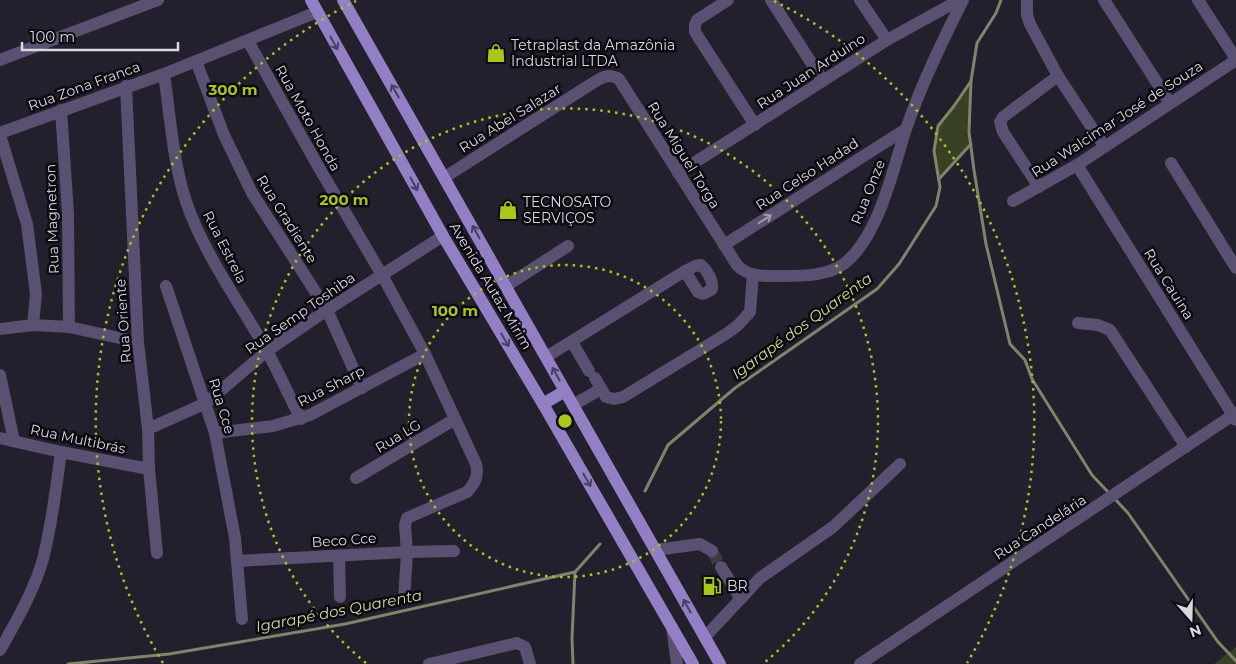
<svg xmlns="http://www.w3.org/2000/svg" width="1236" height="664" viewBox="0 0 1236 664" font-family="Montserrat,sans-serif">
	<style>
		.green { fill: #394124 }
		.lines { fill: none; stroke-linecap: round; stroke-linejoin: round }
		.stream { stroke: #7e856c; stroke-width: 3 }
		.minor-tunnel { stroke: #3e3b47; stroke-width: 12; stroke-dasharray: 12 6; stroke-linecap: butt }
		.minor { stroke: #5a5172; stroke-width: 12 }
		.major { stroke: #927fc4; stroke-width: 12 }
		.oneway { stroke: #483f61 }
		.oneway2 { stroke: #a09bae }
		.ring { fill: none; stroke: #a8c71c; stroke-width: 2.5; stroke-dasharray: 2.5 5 }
		.labels { text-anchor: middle; stroke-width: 5; stroke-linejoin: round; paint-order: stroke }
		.poi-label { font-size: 14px; fill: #d9d7e0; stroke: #0c0a10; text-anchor: start }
		.street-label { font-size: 14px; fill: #d9d7e0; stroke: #0c0a10 }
		.water-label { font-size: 15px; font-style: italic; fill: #cadc99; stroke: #0c0a10 }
		.centre { fill: #a8c71c; stroke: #0c0a10; stroke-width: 2.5 }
		.ring-label { font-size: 15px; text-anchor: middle; font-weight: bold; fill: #a8c71c; stroke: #0c0a10; stroke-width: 5; stroke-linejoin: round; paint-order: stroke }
	</style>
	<rect width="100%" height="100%" fill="#231f2c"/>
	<g class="green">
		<polygon points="971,81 969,132 971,144 939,180 934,151 938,126 954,106"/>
		<polygon points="1236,647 1236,664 1214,664"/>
	</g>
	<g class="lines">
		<g class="stream">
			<polyline points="971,81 969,132 974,170 986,244 1010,344 1025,360 1032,379 1092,475 1109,493"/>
			<polyline points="939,179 971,144"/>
			<polyline points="645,491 668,445 735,388 877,289 899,264 936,206 940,187 934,151 938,126 954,106 971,81 977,43 996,13 1001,0"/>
			<polyline points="1115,499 1128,513 1218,642 1236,661"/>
			<polyline points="68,664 169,654 345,624 575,572 600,544"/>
			<polyline points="573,664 572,638 575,572"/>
		</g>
		<polyline class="minor-tunnel" points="712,551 721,567"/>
		<g class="minor">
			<polyline points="728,0 697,20 695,25 695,32 755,125"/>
			<polyline points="771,0 823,81"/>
			<polyline points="860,0 887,40"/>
			<polyline points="1027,0 1027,15 1030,24 1058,76 1104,146"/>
			<polyline points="1104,0 1170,103"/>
			<polyline points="1198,0 1236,59"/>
			<path d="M248,41l70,125 64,109 43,79 51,110c3,12 -1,19 -9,28l-60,26 -2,7 2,27 -3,48"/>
			<polyline points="0,60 158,0"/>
			<polyline points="196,61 224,135 252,193 327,310 362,388"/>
			<path d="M164,74c7,46 9,97 27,141 20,49 50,90 76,136 12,22 22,45 34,68"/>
			<polyline points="126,86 138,342 148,429 149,469 157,553"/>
			<polyline points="61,110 68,214 69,327"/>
			<polyline points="0,133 164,74 317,12"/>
			<polyline points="0,135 27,224 36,294 33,325"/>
			<polyline points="1171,163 1236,268"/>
			<polyline points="1077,165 1236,420"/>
			<polyline points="678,173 887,40 954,3 962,0"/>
			<path d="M445,177l151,-96c8,-5 14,-7 23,-2l118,186c12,13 29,11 46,11 21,0 45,0 62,-13 34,-27 48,-94 61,-134 15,-44 36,-87 57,-129"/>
			<polyline points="1039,187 1003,132 1000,122 1003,117 1058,76"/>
			<polyline points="1013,201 1077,165 1236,60"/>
			<polyline points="724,245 906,129"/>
			<polyline points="166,286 215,433 235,538 242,619"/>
			<polyline points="506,286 568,246"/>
			<polyline points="1078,323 1098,325 1110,330 1186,447"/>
			<polyline points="0,329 33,325 69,327 138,342"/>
			<polyline points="572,342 589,371"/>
			<path d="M546,357l139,-86 10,-5 6,-1c6,5 12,15 11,24 -5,3 -8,7 -14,3l-13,-21"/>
			<polyline points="0,375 14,441"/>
			<polyline points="595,378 606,397 614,399 623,397 726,334 737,326 750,312 753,274"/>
			<polyline points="573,405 601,389"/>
			<polyline points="148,429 206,403 267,351 327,310 443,236"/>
			<polyline points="215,433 273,426 310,415 425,354"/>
			<polyline points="0,438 61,452 149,469"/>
			<polyline points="356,478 455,419"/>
			<polyline points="656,550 700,544 712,551"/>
			<polyline points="339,556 340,597"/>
			<polyline points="237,561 407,552 454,551"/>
			<polyline points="721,567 741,599"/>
			<polyline points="672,627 677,664"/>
			<polyline points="705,637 760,578 833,527 900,464"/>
			<path d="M0,650c16,-28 34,-59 43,-91 9,-35 13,-71 18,-107"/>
			<polyline points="429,664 517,643 525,647 530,664"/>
			<polyline points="860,664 1236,413"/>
		</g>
		<g class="major">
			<polyline points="311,0 443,236 543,404 693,664"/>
			<polyline points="343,0 720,664"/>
			<polyline points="543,404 565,391"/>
		</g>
	</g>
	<defs><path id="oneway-shaft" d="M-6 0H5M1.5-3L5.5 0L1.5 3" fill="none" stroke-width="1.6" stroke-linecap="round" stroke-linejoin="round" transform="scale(1.25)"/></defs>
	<g class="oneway">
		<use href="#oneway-shaft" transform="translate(334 43) rotate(61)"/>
		<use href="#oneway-shaft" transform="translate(395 91) rotate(-120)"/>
		<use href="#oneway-shaft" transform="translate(414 184) rotate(61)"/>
		<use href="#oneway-shaft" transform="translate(476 232) rotate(-119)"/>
		<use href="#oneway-shaft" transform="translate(505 340) rotate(59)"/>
		<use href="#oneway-shaft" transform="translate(556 374) rotate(-119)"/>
		<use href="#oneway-shaft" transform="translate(587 480) rotate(60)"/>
		<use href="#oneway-shaft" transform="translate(687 606) rotate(-119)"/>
	</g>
	<use class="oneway2" href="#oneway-shaft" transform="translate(765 219) rotate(-33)"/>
	<g class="ring">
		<circle cx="565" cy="421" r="156"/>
		<path d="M366 663A313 313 0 1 1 764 663"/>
		<path d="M163 663A469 469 0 0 1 356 1M774 1A469 469 0 0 1 967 663"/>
	</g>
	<defs>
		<g id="shop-bare" transform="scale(1.5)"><path d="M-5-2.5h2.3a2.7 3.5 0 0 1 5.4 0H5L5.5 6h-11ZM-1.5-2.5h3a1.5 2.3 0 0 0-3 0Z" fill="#a8c71c" stroke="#0c0a10" stroke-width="2.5" paint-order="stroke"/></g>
		<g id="fuel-bare" transform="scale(1.5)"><path d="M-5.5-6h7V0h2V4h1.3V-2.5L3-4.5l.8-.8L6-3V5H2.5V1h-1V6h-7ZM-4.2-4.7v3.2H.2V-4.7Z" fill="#a8c71c" stroke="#0c0a10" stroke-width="2.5" paint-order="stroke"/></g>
	</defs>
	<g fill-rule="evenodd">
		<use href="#shop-bare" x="496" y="53"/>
		<use href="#shop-bare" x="508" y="210"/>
		<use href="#fuel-bare" x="712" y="586"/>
	</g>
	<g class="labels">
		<g class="poi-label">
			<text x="511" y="50">Tetraplast da Amazônia<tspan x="511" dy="16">Industrial LTDA</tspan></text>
			<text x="523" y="207">TECNOSATO<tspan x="523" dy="16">SERVIÇOS</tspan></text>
			<text x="727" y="591">BR</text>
		</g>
		<g class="street-label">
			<text transform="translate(811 71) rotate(-33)" y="5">Rua Juan Arduino</text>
			<text transform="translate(84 86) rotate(-20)" y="5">Rua Zona Franca</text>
			<text transform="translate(308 118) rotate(61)" y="5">Rua Moto Honda</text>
			<text transform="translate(510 118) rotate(-32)" y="5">Rua Abel Salazar</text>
			<text transform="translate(1117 119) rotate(-33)" y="5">Rua Walcimar José de Souza</text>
			<text transform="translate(684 155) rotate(58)" y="5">Rua Miguel Torga</text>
			<text transform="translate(807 174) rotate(-33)" y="5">Rua Celso Hadad</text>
			<text transform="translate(868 192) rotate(-68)" y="5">Rua Onze</text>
			<text transform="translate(52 219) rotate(-92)" y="5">Rua Magnetron</text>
			<text transform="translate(287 219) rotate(58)" y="5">Rua Gradiente</text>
			<text transform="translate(225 247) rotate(63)" y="5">Rua Estrela</text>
			<text transform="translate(1169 284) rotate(58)" y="5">Rua Cauina</text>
			<text transform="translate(491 286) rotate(59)" y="5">Avenida Autaz Mirim</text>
			<text transform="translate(300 313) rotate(-35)" y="5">Rua Semp Toshiba</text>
			<text transform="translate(123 321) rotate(-94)" y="5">Rua Oriente</text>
			<text transform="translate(331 386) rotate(-27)" y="5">Rua Sharp</text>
			<text transform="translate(222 406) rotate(73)" y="5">Rua Cce</text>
			<text transform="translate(398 436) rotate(-31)" y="5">Rua LG</text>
			<text transform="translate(78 439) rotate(12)" y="5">Rua Multibrás</text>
			<text transform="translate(1040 527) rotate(-33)" y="5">Rua Candelária</text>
			<text transform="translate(344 540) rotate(-4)" y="5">Beco Cce</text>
		</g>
		<g class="water-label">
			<text transform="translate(802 326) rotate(-36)" y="5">Igarapé dos Quarenta</text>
			<text transform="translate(339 611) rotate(-11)" y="5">Igarapé dos Quarenta</text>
		</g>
	</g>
	<circle cx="565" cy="421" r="8" class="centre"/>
	<g class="ring-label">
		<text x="233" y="95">300 m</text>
		<text x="344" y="205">200 m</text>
		<text x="455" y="316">100 m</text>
	</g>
	<g transform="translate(1191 619) rotate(160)" stroke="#0c0a10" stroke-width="4" paint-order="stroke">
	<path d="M0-4L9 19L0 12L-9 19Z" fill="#d9d7e0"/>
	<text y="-8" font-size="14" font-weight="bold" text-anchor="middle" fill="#d9d7e0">N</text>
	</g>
	<path d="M22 42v8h156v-8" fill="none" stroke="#d9d7e0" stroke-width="2.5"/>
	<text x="30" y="42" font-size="15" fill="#d9d7e0" stroke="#0c0a10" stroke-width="4" paint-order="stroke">100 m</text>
</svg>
